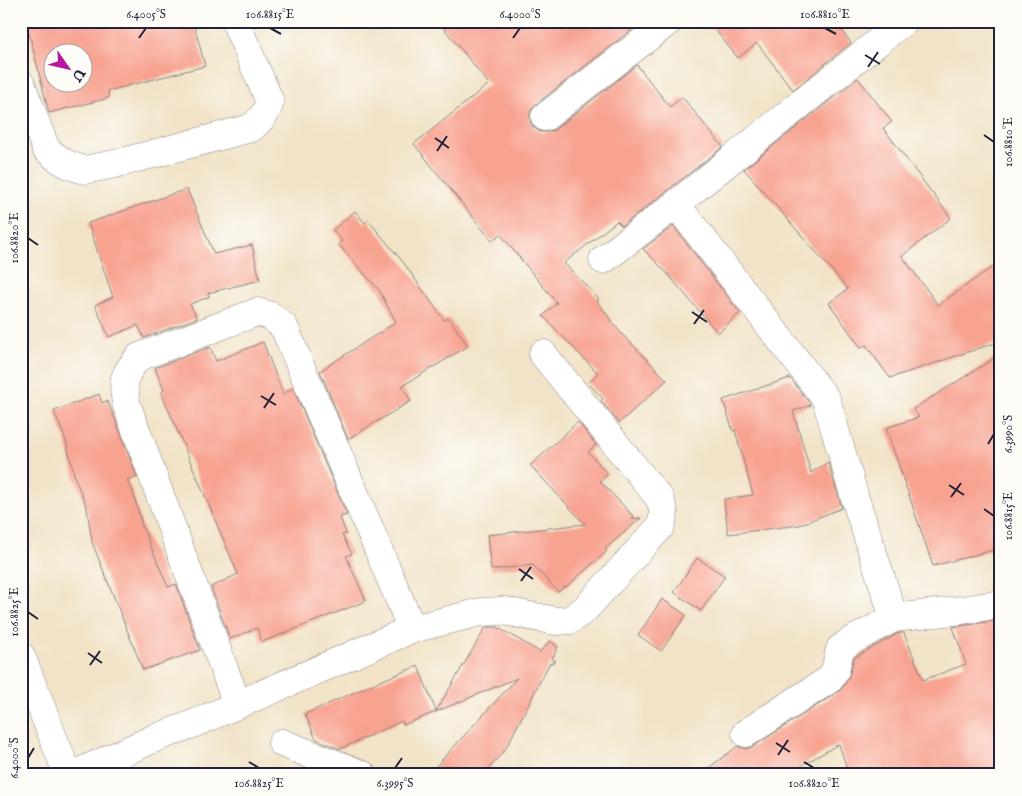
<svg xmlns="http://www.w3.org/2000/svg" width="1022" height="796" viewBox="0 0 1022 796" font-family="'IM FELL English',serif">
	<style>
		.building { fill: #f8a290; fill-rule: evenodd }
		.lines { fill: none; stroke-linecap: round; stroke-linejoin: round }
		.street-casing { stroke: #8a8281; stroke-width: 29 }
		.street { stroke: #fff; stroke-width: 28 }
		.ticks { fill: none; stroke: #22223b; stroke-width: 2 }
		.neatline { fill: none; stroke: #22223b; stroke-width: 2 }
		.ticks-label { font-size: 12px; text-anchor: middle; fill: #22223b }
	</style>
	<rect width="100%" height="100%" fill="#fdfcf7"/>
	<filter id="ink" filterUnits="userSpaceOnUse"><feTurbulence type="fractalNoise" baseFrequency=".02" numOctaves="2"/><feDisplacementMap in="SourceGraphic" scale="10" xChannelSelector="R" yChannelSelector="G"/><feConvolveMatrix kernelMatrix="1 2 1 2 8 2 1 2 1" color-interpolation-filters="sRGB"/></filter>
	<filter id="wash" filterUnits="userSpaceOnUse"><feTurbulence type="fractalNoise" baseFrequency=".0096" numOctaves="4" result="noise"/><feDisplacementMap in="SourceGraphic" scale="20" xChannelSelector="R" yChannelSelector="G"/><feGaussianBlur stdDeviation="1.12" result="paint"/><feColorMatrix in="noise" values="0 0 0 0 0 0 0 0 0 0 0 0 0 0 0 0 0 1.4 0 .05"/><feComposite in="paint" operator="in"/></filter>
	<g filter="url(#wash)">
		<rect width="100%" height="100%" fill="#f1e3c7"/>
		<g id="blocks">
			<g class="building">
				<path d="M26,21h167l12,45 -97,25 1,7 -60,15zM52,52h30v30h-30z"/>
				<polygon points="438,21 643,21 535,105 530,112 530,119 532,126 540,132 547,132 554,130 637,65 670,107 682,97 723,147 622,226 617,221 564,263 599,299 597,301 620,332 667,380 619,423 601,401 603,399 588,383 598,373 543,316 557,303 500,234 492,241 414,144 489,84"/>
				<polygon points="708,21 835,21 851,43 793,90 757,43 738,58"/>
				<polygon points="858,78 892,122 883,128 951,218 902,256 938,305 1001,261 1001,341 890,378 866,345 861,348 829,303 848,289 744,169"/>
				<polygon points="187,189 214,254 252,245 260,280 208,293 209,297 190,304 197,318 144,338 138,325 109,337 95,305 113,297 88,223"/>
				<polygon points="355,211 365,223 368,220 403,262 444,320 449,318 468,346 402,386 411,401 348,439 320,371 396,322 379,290 338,244 342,241 333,230"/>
				<polygon points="673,226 740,313 718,333 666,272 643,249"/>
				<polygon points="263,342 283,394 293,388 347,515 340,517 346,534 342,535 352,554 346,556 366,601 262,642 257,628 230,639 211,587 238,574 161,392 164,390 155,368 210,347 216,361"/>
				<polygon points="1001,354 1001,548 933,566 886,428 919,417 913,409"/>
				<polygon points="790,378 811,405 793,411 811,473 828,462 842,508 799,525 728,534 724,499 753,495 735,430 733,431 723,400"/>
				<polygon points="99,394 102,403 107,401 113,414 137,477 127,480 133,492 142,526 168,587 176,584 200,650 143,670 92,542 87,508 75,478 66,441 54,411"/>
				<polygon points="578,422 596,445 588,452 608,474 600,481 634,517 631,519 641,518 605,549 607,551 566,587 565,586 558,592 533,565 491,570 487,535 585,524 530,465 532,464"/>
				<polygon points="697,558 725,576 701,611 674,592"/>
				<polygon points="662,599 686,615 661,651 638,635"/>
				<polygon points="1001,620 1001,775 849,775 839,744 785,775 699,775 738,746 746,749 754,746 838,692 843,687 848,679 854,658 899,633 904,633 923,680 966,664 953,627"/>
				<polygon points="486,627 497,627 540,652 550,641 558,647 552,659 556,661 549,664 506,748 484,775 428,775 517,678 404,725 402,721 340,749 316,739 305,714 373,684 418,666 436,711"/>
			</g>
		</g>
	</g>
	<g filter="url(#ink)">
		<use href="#blocks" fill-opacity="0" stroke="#8a8281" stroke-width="1"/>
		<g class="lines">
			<g class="street-casing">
				<g id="street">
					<path d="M21,84l25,65 11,9 12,7 15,5 31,-6 136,-36c10,-8 15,-14 19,-26l-35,-81"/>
					<polyline points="545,117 669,21"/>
					<polyline points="676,204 826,399 855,498 894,618"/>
					<polyline points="603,260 676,204 904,21"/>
					<polyline points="21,656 68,775"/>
					<path d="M237,704l-111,-301c-3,-23 -4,-27 13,-46l118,-45 14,4 13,11 128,302"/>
					<polyline points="746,733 830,679 835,671 840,649 849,642 894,618 962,610 1001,604"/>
					<polyline points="282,743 363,775"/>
					<polyline points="73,775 153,739 193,724 412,629 481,612 504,611 556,621 570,620 584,610 661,526 664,513 660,499 543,354"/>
				</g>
			</g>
			<use href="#street" class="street"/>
		</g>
	</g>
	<path class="ticks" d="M270,28l11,6M825,28l11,6M139,38l7,-10M513,38l7,-10M865,55l15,9M868,67l10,-15M984,135l10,7M435,138l14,10M437,151l10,-15M28,238l10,7M692,312l15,10M694,324l10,-14M261,396l15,9M264,408l10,-15M988,444l6,-10M949,485l15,10M951,497l10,-14M984,509l10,7M519,569l14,10M521,581l10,-14M28,612l10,7M88,653l14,10M90,665l10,-14M776,743l14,9M778,755l10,-15M28,758l6,-10M249,762l10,6M804,762l10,6M395,768l7,-10"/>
	<rect width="1022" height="796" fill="none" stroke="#fdfcf7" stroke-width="55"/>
	<g transform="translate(68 68) rotate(124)"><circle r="24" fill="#fdfcf7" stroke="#a5a5ac"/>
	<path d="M0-4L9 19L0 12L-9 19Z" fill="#b5179e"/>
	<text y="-8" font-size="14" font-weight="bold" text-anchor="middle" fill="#22223b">U</text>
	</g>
	<rect x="28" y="28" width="966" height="740" class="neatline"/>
	<g class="ticks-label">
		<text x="146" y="18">6.4005°S</text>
		<text x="270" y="18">106.8815°E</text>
		<text x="520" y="18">6.4000°S</text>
		<text x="825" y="18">106.8810°E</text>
		<text transform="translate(1008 142) rotate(-90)" y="4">106.8810°E</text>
		<text transform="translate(14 238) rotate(-90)" y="4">106.8820°E</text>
		<text transform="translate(1008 434) rotate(-90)" y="4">6.3990°S</text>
		<text transform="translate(1008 516) rotate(-90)" y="4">106.8815°E</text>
		<text transform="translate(14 612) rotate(-90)" y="4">106.8825°E</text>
		<text transform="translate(14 758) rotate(-90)" y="4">6.4000°S</text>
		<text x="259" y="787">106.8825°E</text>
		<text x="395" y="787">6.3995°S</text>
		<text x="814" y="787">106.8820°E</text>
	</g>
</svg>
